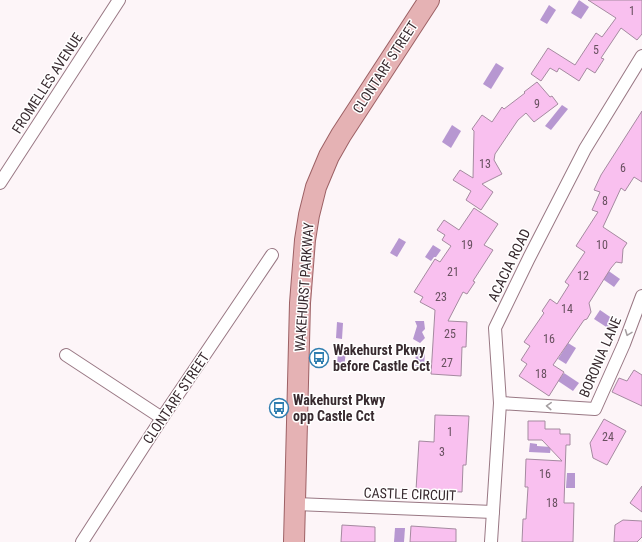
<svg xmlns="http://www.w3.org/2000/svg" width="642" height="542" viewBox="0 0 642 542" font-family="'Roboto Condensed',sans-serif">
	<style>
		.water { fill: #b797d1 }
		.building { fill: #f9c0ef; stroke: #a58aa0 }
		.lines { fill: none; stroke-linecap: round; stroke-linejoin: round }
		.street-casing { stroke: #997884; stroke-width: 14 }
		.primary-casing { stroke: #9d6165; stroke-width: 22 }
		.street { stroke: #fff; stroke-width: 12 }
		.primary { stroke: #e5b2b4; stroke-width: 20 }
		.oneway { stroke: #a59fa1 }
		.labels { text-anchor: middle; stroke-width: 3; stroke-linejoin: round; paint-order: stroke }
		.number-label { font-size: 12px; fill: #68505f }
		.street-label { font-size: 14px; fill: #382a2f; stroke: #fff }
		.poi-label { font-size: 14px; font-weight: bold; fill: #382a2f; stroke: #fff; text-anchor: start }
	</style>
	<rect width="100%" height="100%" fill="#fdf5f8"/>
	<g class="water">
		<polygon points="579,0 589,7 581,19 571,13"/>
		<polygon points="549,5 556,10 547,24 540,20"/>
		<polygon points="496,63 504,68 491,89 483,84"/>
		<polygon points="562,105 568,109 551,130 545,126"/>
		<polygon points="452,125 461,131 451,148 442,142"/>
		<polygon points="399,238 406,242 397,257 390,253"/>
		<polygon points="433,245 441,250 436,257 434,257 431,261 425,257"/>
		<polygon points="603,267 620,279 614,287 597,275"/>
		<polygon points="600,310 616,321 611,330 594,319"/>
		<polygon points="415,321 424,321 425,329 422,332 425,338 420,343 413,339 417,326"/>
		<polygon points="337,322 343,323 342,339 336,338"/>
		<polygon points="568,343 576,348 566,364 558,359"/>
		<polygon points="338,351 346,352 344,367 337,366"/>
		<polygon points="416,351 425,352 424,367 415,366"/>
		<polygon points="564,373 579,383 573,391 558,381"/>
		<polygon points="530,443 537,444 537,446 551,447 550,453 529,452"/>
		<polygon points="567,473 575,473 575,488 566,488"/>
		<polygon points="395,528 405,528 404,542 394,542"/>
	</g>
	<g class="building">
		<polygon points="588,0 642,0 642,34 637,40 621,28 601,58 604,59 595,73 587,68 579,81 559,68 557,72 550,68 541,81 531,74 548,48 575,65 596,33 602,37 616,18"/>
		<polygon points="537,82 550,97 552,96 558,104 534,122 526,113 518,120 495,154 494,160 502,174 482,184 493,192 481,210 466,200 471,191 453,180 460,170 473,178 474,131 472,129 482,115 492,122 502,107 504,109 525,93 524,92"/>
		<polygon points="642,111 642,182 634,177 625,191 621,188 603,227 627,243 623,249 622,263 616,262 611,268 589,303 591,312 587,319 584,320 553,365 564,372 549,396 519,376 527,364 521,360 530,346 524,342 544,313 542,311 550,299 557,304 569,285 565,282 585,252 576,246 598,212 592,210 600,192 594,190 601,175"/>
		<polygon points="474,208 498,224 484,245 493,250 473,281 475,282 467,294 463,292 448,321 467,322 466,347 462,347 461,376 431,374 435,310 420,302 423,297 414,292 435,259 440,262 451,246 442,240 445,235 437,230 444,220 459,230"/>
		<polygon points="634,370 642,375 642,406 612,392 619,378 627,381"/>
		<polygon points="435,415 469,416 466,465 463,465 462,492 416,490 419,441 434,442"/>
		<polygon points="604,419 626,431 607,465 593,458 590,443"/>
		<polygon points="528,421 545,421 545,429 560,429 560,434 570,434 570,445 566,445 564,503 574,503 573,542 522,542 523,519 526,519 528,487 525,487 526,459 562,461 542,440 528,440"/>
		<polygon points="642,486 642,512 630,503"/>
		<polygon points="623,520 642,521 642,537 637,542 614,542 615,525"/>
		<polygon points="342,525 375,527 375,542 341,542"/>
		<polygon points="411,526 456,529 456,542 410,542"/>
	</g>
	<g class="lines">
		<g class="street-casing">
			<g id="street">
				<polyline points="0,183 119,0"/>
				<polyline points="66,355 162,418"/>
				<polyline points="500,403 595,409 624,344 642,296"/>
				<polyline points="296,504 493,512"/>
				<polyline points="82,542 162,418 272,255"/>
				<polyline points="491,542 500,403 495,328 529,258 585,149 642,56"/>
			</g>
		</g>
		<g class="primary-casing">
			<polyline id="primary" points="294,542 300,303 305,240 309,215 316,187 329,156 341,135 429,0"/>
		</g>
		<use href="#street" class="street"/>
		<use href="#primary" class="primary"/>
	</g>
	<defs><path id="oneway-chevron" d="M-2-3.5L2.5 0L-2 3.5" fill="none" stroke-width="1.6" stroke-linecap="round" stroke-linejoin="round"/></defs>
	<g class="oneway">
		<use href="#oneway-chevron" transform="translate(628 333) rotate(111)"/>
		<use href="#oneway-chevron" transform="translate(549 406) rotate(-177)"/>
	</g>
	<defs>
		<g id="bus-ring" transform="scale(1)"><circle r="9.5" fill="#fff" stroke="#307eb0" stroke-width="1.5"/><path d="M-5-6H5V4H4V6H2V4H-2V6H-4V4H-5ZM-3.5-4V0h7V-4ZM-3.5 1.2v1.5H-2V1.2ZM2 1.2v1.5H3.5V1.2Z" fill="#307eb0"/></g>
	</defs>
	<g fill-rule="evenodd">
		<use href="#bus-ring" x="319" y="358"/>
		<use href="#bus-ring" x="279" y="408"/>
	</g>
	<g class="labels">
		<g class="number-label">
			<text x="632" y="15">1</text>
			<text x="596" y="54">5</text>
			<text x="537" y="108">9</text>
			<text x="485" y="168">13</text>
			<text x="623" y="172">6</text>
			<text x="605" y="205">8</text>
			<text x="467" y="249">19</text>
			<text x="602" y="249">10</text>
			<text x="453" y="276">21</text>
			<text x="583" y="280">12</text>
			<text x="441" y="301">23</text>
			<text x="567" y="313">14</text>
			<text x="450" y="338">25</text>
			<text x="549" y="343">16</text>
			<text x="447" y="367">27</text>
			<text x="541" y="378">18</text>
			<text x="450" y="436">1</text>
			<text x="608" y="441">24</text>
			<text x="442" y="456">3</text>
			<text x="545" y="478">16</text>
			<text x="552" y="507">18</text>
		</g>
		<g class="street-label">
			<text transform="translate(385 67) rotate(-57)" y="5">CLONTARF STREET</text>
			<text transform="translate(47 83) rotate(-57)" y="5">FROMELLES AVENUE</text>
			<text transform="translate(509 265) rotate(-64)" y="5">ACACIA ROAD</text>
			<text transform="translate(304 287) rotate(-86)" y="5">WAKEHURST PARKWAY</text>
			<text transform="translate(600 357) rotate(-67)" y="5">BORONIA LANE</text>
			<text transform="translate(176 398) rotate(-56)" y="5">CLONTARF STREET</text>
			<text transform="translate(410 494) rotate(2)" y="5">CASTLE CIRCUIT</text>
		</g>
		<g class="poi-label">
			<text x="333" y="355">Wakehurst Pkwy<tspan x="333" dy="16">before Castle Cct</tspan></text>
			<text x="293" y="405">Wakehurst Pkwy<tspan x="293" dy="16">opp Castle Cct</tspan></text>
		</g>
	</g>
</svg>
